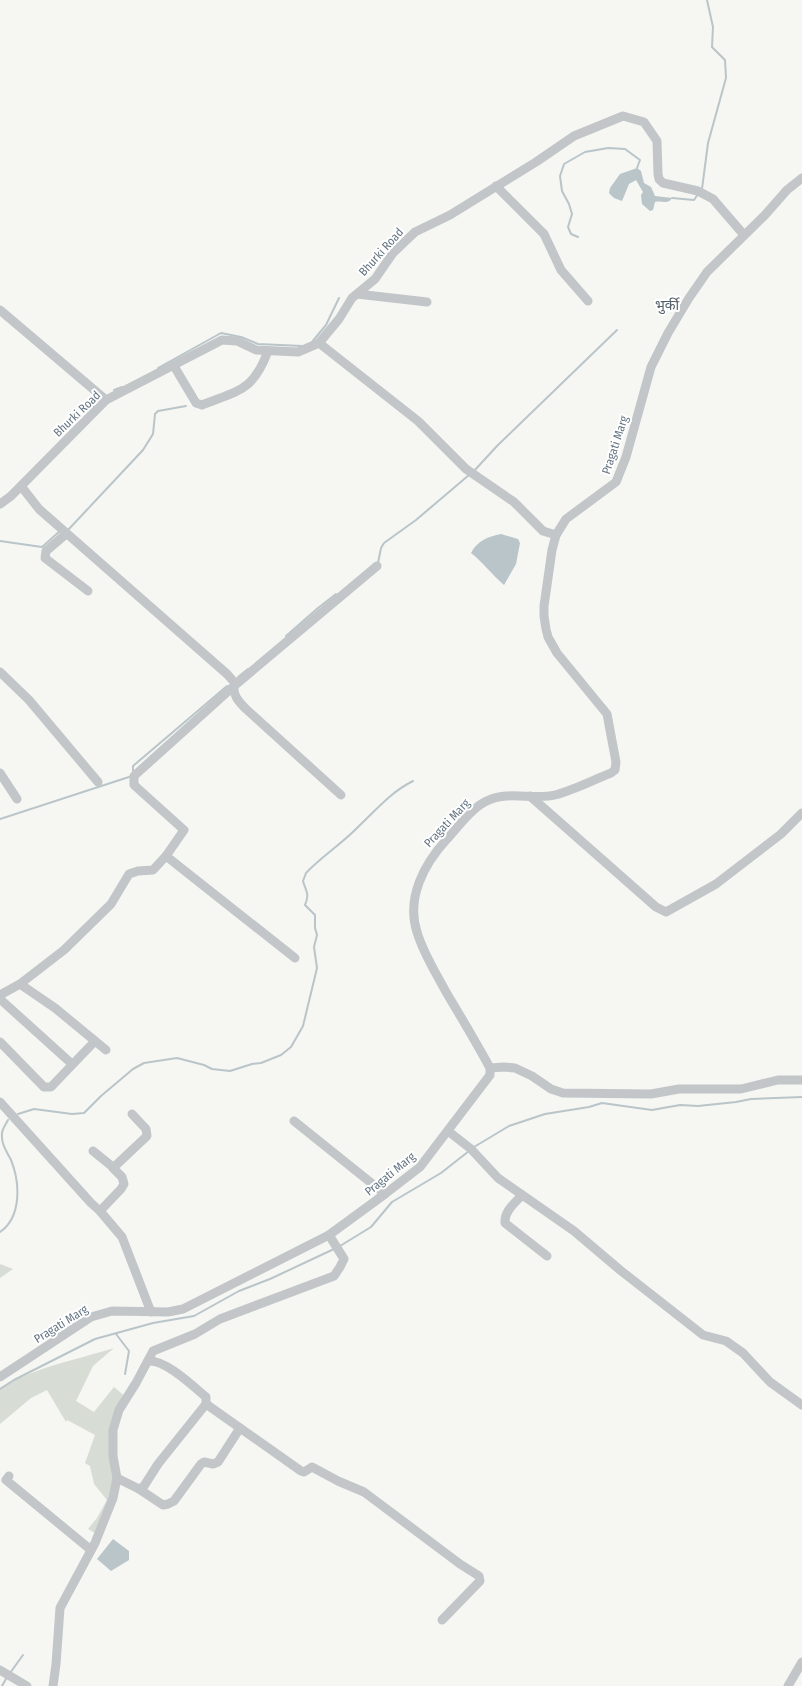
<svg xmlns="http://www.w3.org/2000/svg" width="802" height="1686" viewBox="0 0 802 1686" font-family="'Fira Sans Condensed','Noto Sans Devanagari',sans-serif">
	<style>
		.green { fill: #d7ddd4 }
		.water { fill: #b9c5c9 }
		.lines { fill: none; stroke-linecap: round; stroke-linejoin: round }
		.stream { stroke: #b9c5c9; stroke-width: 2 }
		.minor { stroke: #c2c6c9; stroke-width: 9 }
		.labels { text-anchor: middle; stroke-width: 4; stroke-linejoin: round; paint-order: stroke }
		.street-label { font-size: 12px; fill: #667684; stroke: #fff }
		.quarter-label { font-size: 14px; fill: #535f69; stroke: #fff }
	</style>
	<rect width="100%" height="100%" fill="#f6f6f3"/>
	<g class="green">
		<polygon points="0,1264 13,1269 0,1278"/>
		<path d="M114,1348l-21,18 -17,35 18,11 20,-25 13,11 -14,32 4,48 -22,55 -7,-4 9,-11 10,-18 -13,-16 -4,-18 -5,-3 10,-28 -28,-15 -1,2 -19,-32 -16,8 -31,26v-35c34,-22 76,-29 114,-41z"/>
	</g>
	<g class="water">
		<path d="M637,168l4,3 3,12 7,4 4,9 17,2c-4,7 -10,2 -17,4l-2,8 -3,1 -8,-7 -1,-9 2,-3 -7,-12 -7,4 -7,17 -8,-3 -5,-5 1,-5 10,-14z"/>
		<path d="M501,534l17,5 2,4 -4,21 -12,21c-12,-10 -21,-23 -33,-32 6,-12 18,-17 30,-19z"/>
		<polygon points="113,1539 129,1551 129,1560 111,1571 97,1559"/>
	</g>
	<g class="lines">
		<g class="stream">
			<polyline points="702,189 708,143 726,78 725,60 712,47 713,27 707,0"/>
			<polyline points="672,198 694,200 698,194"/>
			<polyline points="578,237 571,234 568,227 572,214 569,204 562,191 560,176 564,164 585,152 608,148 625,149 640,160 637,168"/>
			<polyline points="312,342 326,325 339,298"/>
			<polyline points="158,368 221,333 241,337 258,344 302,346"/>
			<polyline points="114,390 122,387"/>
			<polyline points="474,471 497,446 617,330"/>
			<polyline points="68,530 143,450 153,434 155,414 158,411 186,406"/>
			<polyline points="0,541 42,547 60,531"/>
			<polyline points="378,563 381,548 384,543 416,520 469,475"/>
			<polyline points="286,636 318,608 336,594"/>
			<polyline points="238,677 248,669"/>
			<polyline points="133,771 133,766 227,686"/>
			<polyline points="0,819 132,776"/>
			<path d="M18,1114l16,-5 38,5 12,-1 17,-17 32,-27 11,-6 33,-5 27,7 8,4 18,2 22,-7 9,-1 20,-8 10,-8 12,-21 14,-58 -3,-21 3,-12 -2,-7v-13l-10,-10c5,-12 1,-13 -2,-24l3,-8c16,-17 37,-30 53,-47 18,-17 32,-34 54,-45"/>
			<polyline points="474,1147 509,1126 545,1114 589,1107 602,1103 652,1110 680,1105 698,1106 736,1102 751,1099 802,1097"/>
			<path d="M0,1232c22,-15 20,-50 11,-72 -4,-8 -10,-16 -9,-26 0,-5 4,-10 6,-14"/>
			<polyline points="340,1246 371,1227 392,1202 441,1173 469,1151"/>
			<polyline points="116,1334 129,1351 125,1374"/>
			<polyline points="0,1389 14,1380 95,1339 153,1323 194,1316 239,1291 270,1279 334,1249"/>
			<polyline points="10,1673 23,1655"/>
			<polyline points="2,1686 7,1677"/>
		</g>
		<g class="minor">
			<polyline points="496,186 544,234 561,270 588,301"/>
			<polyline points="357,294 427,302"/>
			<polyline points="0,310 106,400"/>
			<polyline points="319,343 418,421 466,469 514,502 543,531 556,535"/>
			<path d="M174,366l22,37 6,2c38,-15 51,-14 66,-54"/>
			<path d="M21,486l18,23 188,165 8,9c-4,11 4,19 11,26l95,86"/>
			<polyline points="0,504 11,496 106,400 222,340 237,341 256,350 298,352 319,343 339,319 352,298 375,279 393,253 415,232 450,215 536,162 574,136 623,116 644,122 657,141 658,174 659,179 663,183 698,191 713,199 744,235"/>
			<polyline points="66,534 46,551 45,558 88,591"/>
			<polyline points="0,672 29,700 98,782"/>
			<polyline points="0,773 17,799"/>
			<polyline points="530,796 656,907 666,912 716,884 781,834 802,813"/>
			<polyline points="166,856 184,830 134,785 134,776 234,686 377,566"/>
			<polyline points="20,984 55,1008 106,1050"/>
			<polyline points="0,995 20,984 64,950 111,904 129,874 138,871 153,870 166,856 295,958"/>
			<polyline points="0,999 72,1064"/>
			<polyline points="0,1042 44,1087 51,1087 95,1041"/>
			<polyline points="490,1068 504,1067 515,1068 532,1076 551,1089 563,1093 651,1094 679,1089 741,1089 778,1080 802,1080"/>
			<polyline points="0,1102 91,1203 100,1211 122,1237 151,1312"/>
			<polyline points="294,1121 385,1194"/>
			<polyline points="448,1131 471,1149 498,1178 574,1231 620,1270 703,1335 726,1341 743,1353 770,1382 802,1405"/>
			<polyline points="93,1151 114,1168"/>
			<path d="M522,1195c-7,8 -18,16 -17,28l42,33"/>
			<polyline points="100,1211 121,1189 124,1184 122,1177 113,1168 147,1136 146,1129 132,1114"/>
			<path d="M148,1361c17,-2 45,25 58,36v7"/>
			<path d="M0,1377l91,-60 21,-6 56,1 15,-3 146,-74 56,-41 35,-27 70,-92v-7c-14,-26 -29,-51 -44,-76 -10,-19 -23,-39 -29,-60 -11,-34 7,-68 30,-93 11,-12 26,-33 42,-39 19,-9 46,0 66,-5 19,-5 38,-15 56,-22l4,-3 1,-8 -9,-48 -50,-61 -9,-16 -2,-8 -2,-13v-10l8,-56 4,-15 10,-16 50,-37 10,-25 25,-90 17,-34 21,-35 18,-26 58,-57 22,-25 15,-12"/>
			<polyline points="9,1476 6,1480 91,1550"/>
			<polyline points="117,1478 139,1489 144,1486 158,1464 206,1404 301,1471 304,1472 312,1467 338,1481 364,1492 460,1564 479,1576 480,1581 442,1620"/>
			<polyline points="139,1489 163,1505 168,1504 174,1501 201,1464 204,1462 213,1464 218,1462 240,1428"/>
			<polyline points="0,1670 27,1686"/>
			<polyline points="53,1686 56,1664 60,1608 95,1543 113,1498 117,1478 113,1456 113,1430 119,1410 136,1383 153,1351 195,1334 220,1319 334,1276 340,1267 344,1259 329,1235"/>
			<polyline points="788,1686 802,1662"/>
		</g>
	</g>
	<g class="labels">
		<g class="street-label">
			<text transform="translate(381 252) rotate(-48)" y="4">Bhurki Road</text>
			<text transform="translate(77 414) rotate(-44)" y="4">Bhurki Road</text>
			<text transform="translate(615 445) rotate(-72)" y="4">Pragati Marg</text>
			<text transform="translate(447 823) rotate(-47)" y="4">Pragati Marg</text>
			<text transform="translate(390 1174) rotate(-39)" y="4">Pragati Marg</text>
			<text transform="translate(61 1324) rotate(-32)" y="4">Pragati Marg</text>
		</g>
		<g class="quarter-label">
			<text x="667" y="310">भुर्की</text>
		</g>
	</g>
</svg>
